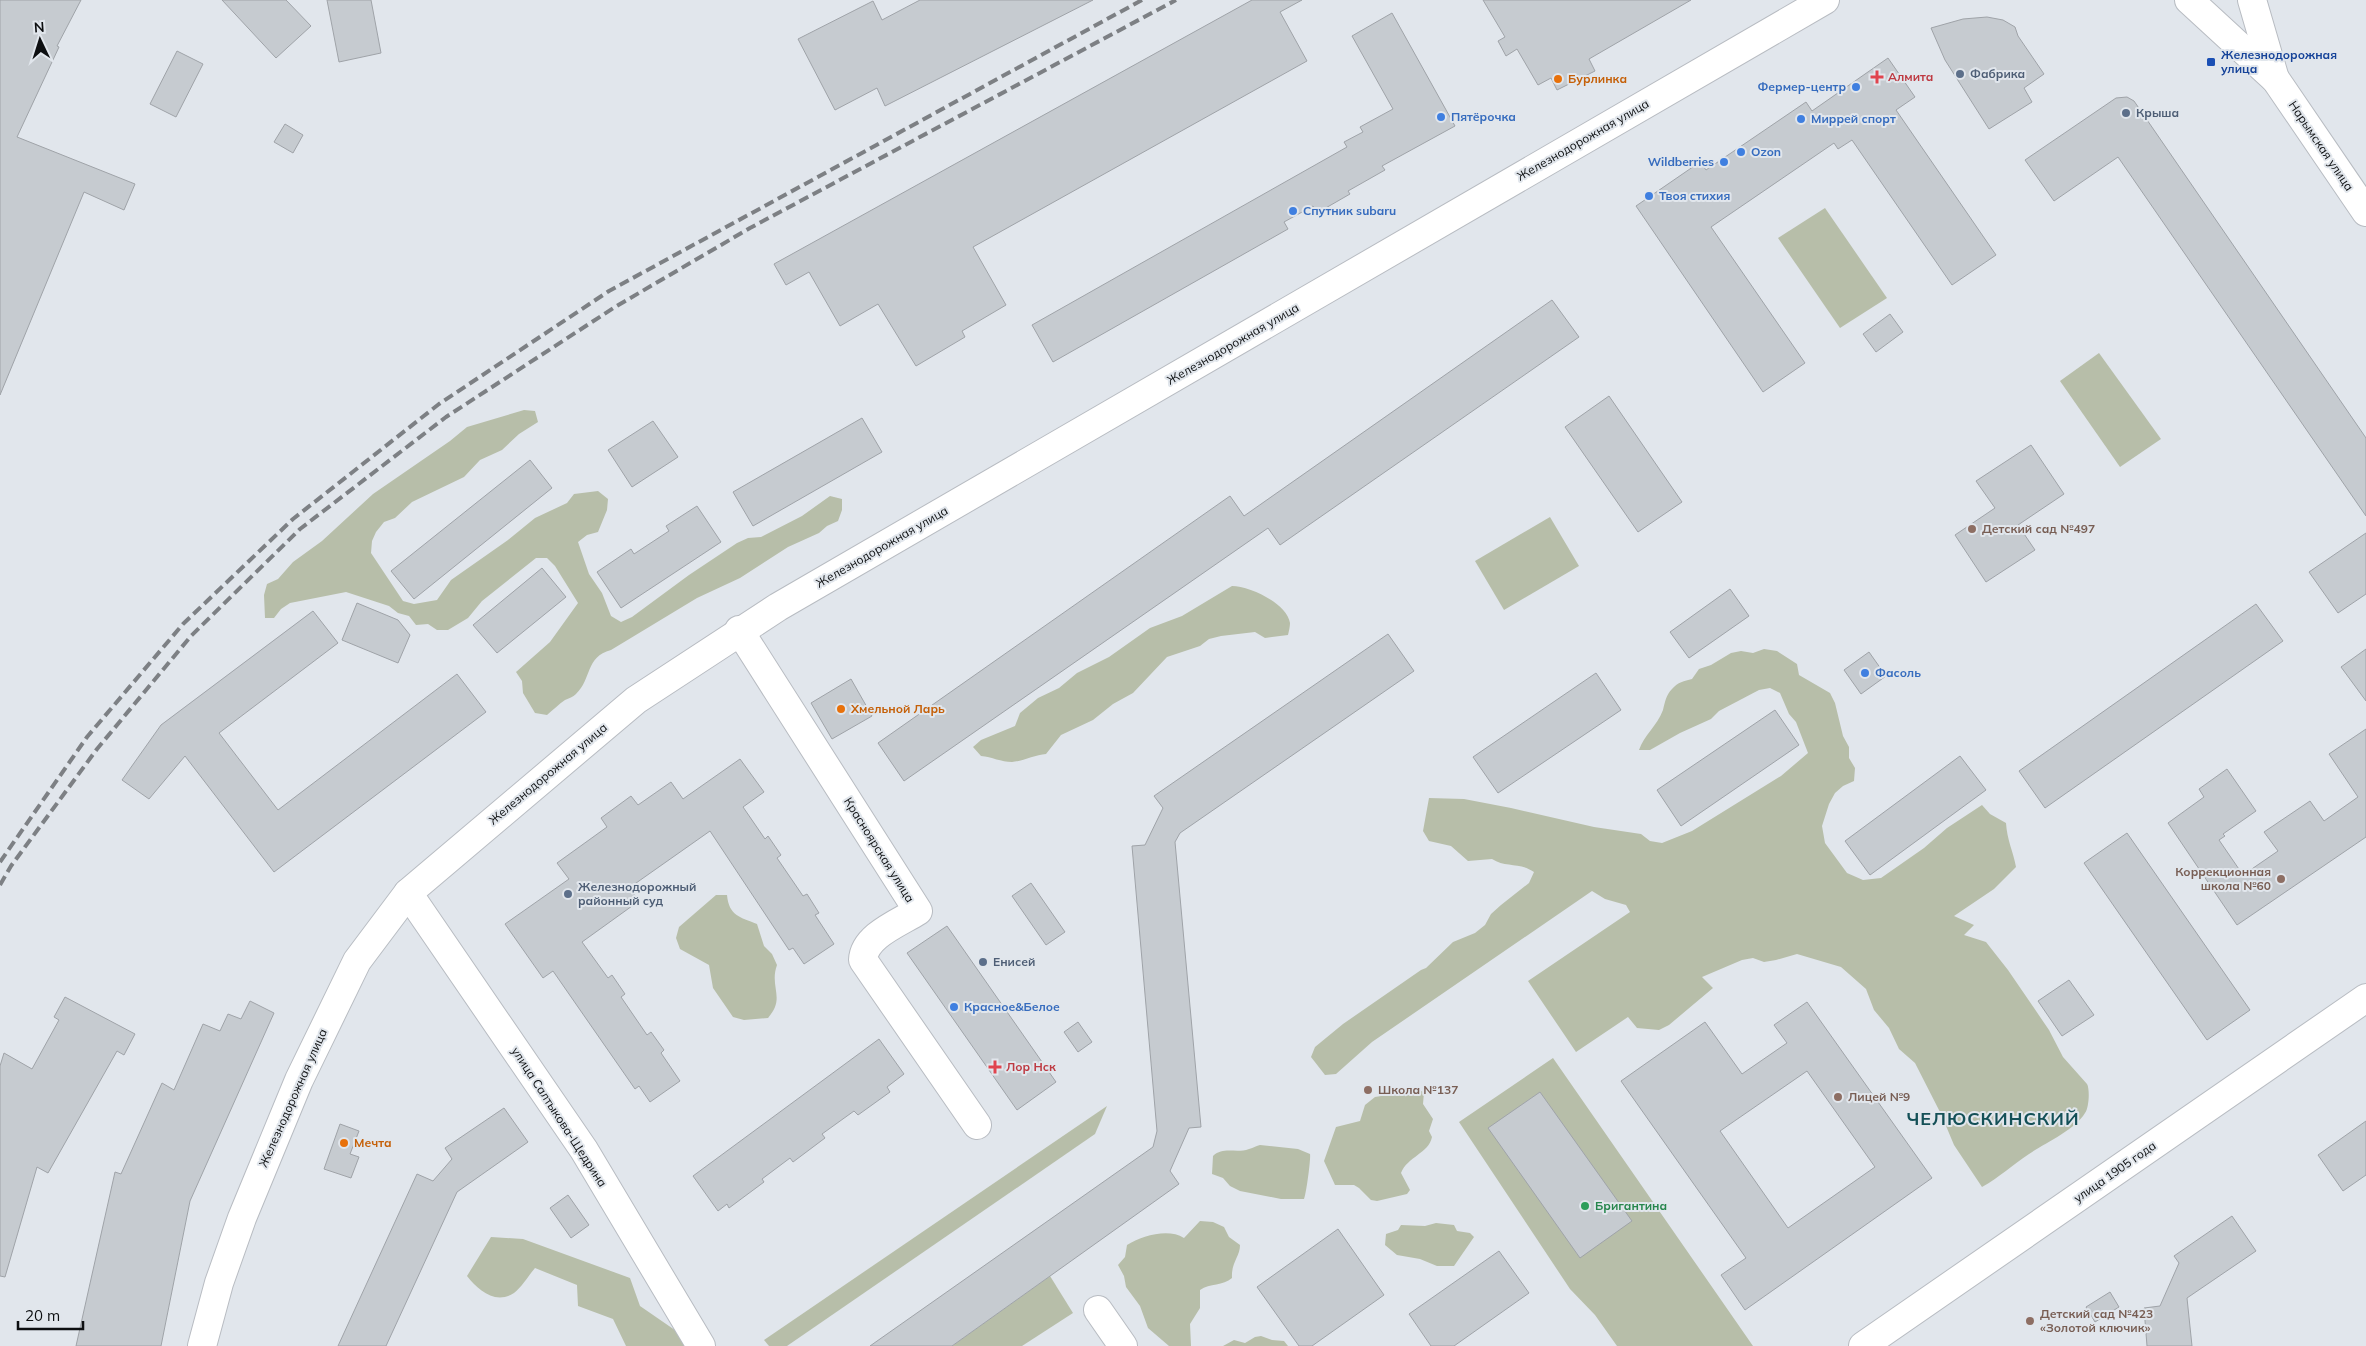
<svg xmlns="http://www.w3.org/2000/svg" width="2366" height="1346" viewBox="0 0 2366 1346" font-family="Mulish,sans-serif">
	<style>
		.green { fill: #b7bea9 }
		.building { fill: #c6cbd0; stroke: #9fa3a8; fill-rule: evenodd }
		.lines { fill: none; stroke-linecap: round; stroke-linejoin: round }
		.minor-casing { stroke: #b8bcc2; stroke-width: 30 }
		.major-casing { stroke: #b8bcc2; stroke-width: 30 }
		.minor { stroke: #fff; stroke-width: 28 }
		.major { stroke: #fff; stroke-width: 28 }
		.rail { stroke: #7d8084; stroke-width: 4; stroke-dasharray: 10 5; stroke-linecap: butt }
		.transit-dot { fill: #1a4fb4; stroke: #e1e6ec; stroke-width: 2 }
		.service-dot { fill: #5c6f8a; stroke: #e1e6ec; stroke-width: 2 }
		.health-dot { fill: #e0444e; stroke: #e1e6ec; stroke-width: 2 }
		.food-dot { fill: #e8710a; stroke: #e1e6ec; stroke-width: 2 }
		.shop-dot { fill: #3f7fe0; stroke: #e1e6ec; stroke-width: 2 }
		.education-dot { fill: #8d6e63; stroke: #e1e6ec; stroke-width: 2 }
		.leisure-dot { fill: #2e9e5b; stroke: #e1e6ec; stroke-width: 2 }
		.labels { text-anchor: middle; stroke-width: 4; stroke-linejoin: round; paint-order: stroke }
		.transit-label { font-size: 12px; font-weight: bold; fill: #164399; stroke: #e1e6ec; text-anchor: start }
		.service-label { font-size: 12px; font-weight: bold; fill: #4e5e75; stroke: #e1e6ec; text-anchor: start }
		.health-label { font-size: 12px; font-weight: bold; fill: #be3a42; stroke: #e1e6ec; text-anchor: start }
		.food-label { font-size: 12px; font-weight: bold; fill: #c56008; stroke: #e1e6ec; text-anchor: start }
		.shop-label { font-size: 12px; font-weight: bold; fill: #366cbe; stroke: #e1e6ec; text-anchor: start }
		.street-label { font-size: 12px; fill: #0d0f11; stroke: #e1e6ec }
		.education-label { font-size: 12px; font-weight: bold; fill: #785e54; stroke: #e1e6ec; text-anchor: start }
		.leisure-label { font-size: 12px; font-weight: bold; fill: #27864d; stroke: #e1e6ec; text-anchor: start }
		.district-label { font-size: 18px; font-weight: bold; letter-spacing: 1px; fill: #145057; stroke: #e1e6ec }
	</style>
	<rect width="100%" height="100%" fill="#e1e6ec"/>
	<g class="green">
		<polygon points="1825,208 1887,298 1840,328 1778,238"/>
		<polygon points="2099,353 2161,439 2120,467 2060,381"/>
		<path d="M524,410l11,1 3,11 -19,12 -17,16 -22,10 -16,17 -52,25 -17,16 -11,4 -8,10 -4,9 -1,12 32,48 11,3 23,-4 14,-20 57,-40 27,-22 32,-15 7,-9 24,-3 10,8 -1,11 -9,22 -11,3 -9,7 11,32 13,19 9,23 10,6 11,-5 57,-42 48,-32 11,-5 13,-1 41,-21 28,-20 12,3v11l-4,11 -11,5 -8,7 -31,14 -48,31 -43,20 -86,52c-26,7 -19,29 -35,44 -3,3 -7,4 -11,6 -6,4 -12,10 -18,15l-12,-2 -12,-20 -1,-12 -6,-9 34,-30 28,-39 -23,-37 -8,-8h-11l-54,43 -14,17 -20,12h-11l-9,-6 -12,1 -7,-9 -11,-3 -9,-7 -43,-14 -56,11 -9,6 -7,9h-9l-1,-23 3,-11 11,-5 15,-17 29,-21 51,-47 77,-53 17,-14z"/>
		<polygon points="1550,517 1579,566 1504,610 1475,561"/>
		<path d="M1232,586c17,0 55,17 58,37 0,3 -1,8 -2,12l-23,3 -10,-6 -34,4 -12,3 -9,7 -33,11 -34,36 -20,11 -20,16 -32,15 -15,19c-11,1 -23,7 -34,8 -11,0 -20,-5 -31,-6l-8,-9 8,-7 34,-14 5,-13 18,-15 21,-10 18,-15 32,-16 41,-29 32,-12z"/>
		<path d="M1764,649l13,2 20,13 2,11 31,18 5,10 8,33 6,11v11l6,10 -1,13 -11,5 -8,7 -6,11 -7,22 3,17 22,30 16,7 18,-2 43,-30 23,-20 35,-23 8,9 16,9c1,17 7,28 10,44l-22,22 -40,27 20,9 -10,10 22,7 22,28 41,60 14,27 24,27c3,5 2,24 -2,29 -10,17 -40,30 -56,41 -17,11 -29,23 -47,33l-28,-42 -13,-31 -26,-51 -16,-14 -10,-21 -15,-18 -8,-21 -25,-22 -44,-13 -21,6 -12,2 -11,-4 -11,2 -40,17 11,11 -44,37 -10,5 -22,-2 -9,-11 -52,35 -48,-71 102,-69 -4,-7 -21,-6 -13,-8 -220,151 -36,32 -11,1 -14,-18 4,-10 28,-23 78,-54 5,-2 27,-26 22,-9 10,-8 6,-11 10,-9 28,-22 5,-11c-14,-10 -28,-4 -42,-13l-24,2 -17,-15 -22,-5 -6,-10 6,-33 35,1 47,9 83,19 47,7 9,7 12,2 30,-12 89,-55 27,-23 -12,-31 -7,-8 -9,-21 -10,-5 -11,2 -40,21 -8,8 -31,14 -30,17h-11c5,-15 18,-24 24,-40 2,-8 3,-15 9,-21 6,-7 12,-8 20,-10l7,-10 12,-4 20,-12 10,-2 12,2z"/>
		<path d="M716,895h11c2,21 13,22 30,29l7,22 8,8 5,11c-8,22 9,33 -9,53l-24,2 -11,-3 -20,-29 -4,-23 -29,-16 -4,-11 3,-11z"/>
		<polygon points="1553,1058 1753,1346 1617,1346 1595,1315 1570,1289 1459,1122"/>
		<path d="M1418,1090l6,2 -1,12 10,15 -4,12 3,6c-3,16 -25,20 -31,36l9,17 -3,4 -30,7 -6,-1 -12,-12 -5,-3h-19l-11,-24 12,-34 24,-6 5,-16 10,-8z"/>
		<polygon points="1107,1106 1095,1134 787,1346 769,1346 764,1340"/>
		<path d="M1260,1145l38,4 12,5c1,5 -4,41 -6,45h-23l-41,-8 -10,-5 -7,-8 -11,-4 1,-18c11,-10 23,-2 36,-7 5,-1 6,-3 11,-4z"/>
		<path d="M1200,1221l13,1 11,5 5,10 11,8c0,12 -9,17 -8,33 -9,8 -22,5 -32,12v18l-10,16 1,22h-22l-21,-18 -8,-22 -14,-19 -2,-11 -6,-11 7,-8 2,-12c15,-9 41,-17 57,-7z"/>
		<polygon points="1436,1223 1454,1225 1457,1231 1470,1233 1474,1237 1454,1266 1437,1266 1420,1259 1397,1255 1385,1245 1386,1234 1398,1230 1401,1225 1425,1226"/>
		<path d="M491,1237l32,2 107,39 10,28 58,40h-72l-13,-27 -35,-13 -1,-21 -42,-17c-6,7 -13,19 -21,25 -19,12 -36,-3 -47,-17z"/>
		<polygon points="1050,1276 1073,1313 1022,1346 952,1346"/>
		<polygon points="1261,1336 1272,1340 1284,1341 1288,1346 1223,1346 1234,1340 1245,1343 1255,1337"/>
	</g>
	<g class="building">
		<polygon points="0,0 81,0 57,46 59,47 17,137 135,184 124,210 84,192 0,395"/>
		<polygon points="222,0 286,0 311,26 276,58"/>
		<polygon points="327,0 371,0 381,53 339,62"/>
		<polygon points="920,0 1093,0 885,106 877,88 835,110 798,39 873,1 882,20"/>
		<polygon points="1252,0 1302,0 1280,12 1307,61 973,247 1006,305 962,331 965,337 916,366 878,304 840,326 809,272 786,285 774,264"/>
		<polygon points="1483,0 1691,0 1589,59 1595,71 1557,90 1551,78 1538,85 1517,49 1506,56 1498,41 1505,37"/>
		<polygon points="1392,13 1455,126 1382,166 1385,170 1348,191 1350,194 1317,213 1313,206 1284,222 1288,229 1053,362 1032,325 1347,147 1344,142 1363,132 1360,127 1393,109 1352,36"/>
		<polygon points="1987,17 2003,20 2015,27 2018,36 2044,74 2024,88 2032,102 1989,129 1945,60 1931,28 1963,19"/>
		<polygon points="177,51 203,64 176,117 150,104"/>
		<polygon points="1888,58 1915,97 1896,110 1996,255 1952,285 1852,140 1838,149 1834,143 1711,227 1805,363 1763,392 1636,206 1700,162 1706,170 1806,102 1812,111"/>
		<polygon points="2127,97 2134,101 2366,438 2366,516 2118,157 2054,201 2025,160 2116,98"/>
		<polygon points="285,124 303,135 293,153 274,142"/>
		<polygon points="1552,300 1579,337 1280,545 1268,528 904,781 878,743 1230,496 1244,516"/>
		<polygon points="1890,314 1903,332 1876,352 1863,334"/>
		<polygon points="1609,396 1682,502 1638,532 1565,427"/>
		<polygon points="862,418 882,452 753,526 733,492"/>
		<polygon points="653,421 678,457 632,487 608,450"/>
		<polygon points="2031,445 2064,494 2018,525 2035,550 1986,582 1955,535 1995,508 1976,481"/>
		<polygon points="530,460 552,488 414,599 391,571"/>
		<polygon points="697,506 721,542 621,608 597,572 631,549 634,554 669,531 666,526"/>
		<polygon points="2366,533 2366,594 2338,613 2309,572"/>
		<polygon points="542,568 566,597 497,653 473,625"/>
		<polygon points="1730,589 1749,616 1689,658 1670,632"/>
		<polygon points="357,603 398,620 410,635 398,663 342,640"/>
		<polygon points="2256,604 2283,641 2045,808 2019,771"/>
		<polygon points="313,611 338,643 219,733 278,810 457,674 486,712 274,872 185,756 149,799 122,780 161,725"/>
		<polygon points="1388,634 1414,671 1180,833 1175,842 1201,1127 1189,1128 1170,1171 1179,1184 952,1346 870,1346 1153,1147 1157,1131 1132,846 1145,845 1163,808 1154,796"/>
		<polygon points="2366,649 2366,701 2341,667"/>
		<polygon points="1869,652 1886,676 1861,694 1844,670"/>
		<polygon points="1596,673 1621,710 1498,793 1473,757"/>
		<polygon points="851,679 872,716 832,739 811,703"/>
		<polygon points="1775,710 1799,745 1681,826 1657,790"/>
		<polygon points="2366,729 2366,837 2237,925 2168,823 2204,797 2199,789 2227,769 2256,811 2223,834 2225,836 2219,840 2243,875 2278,851 2264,832 2310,801 2324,821 2358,797 2329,754"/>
		<polygon points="1960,756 1986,790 1870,875 1845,841"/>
		<polygon points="740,759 764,792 743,807 765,839 768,836 781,855 777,858 803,896 807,894 819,913 815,915 834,944 804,964 793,948 789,950 710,831 629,888 639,901 582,942 608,978 612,975 625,994 621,997 647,1035 651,1032 664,1050 661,1053 680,1081 650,1102 639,1086 635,1089 553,971 543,978 505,924 569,879 557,863 607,827 601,818 631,796 638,805 671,782 683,799"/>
		<polygon points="2127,833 2250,1010 2207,1040 2084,863"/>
		<polygon points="1031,883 1065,932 1046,945 1012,896"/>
		<polygon points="947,926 1056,1082 1017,1110 907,953"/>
		<polygon points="2069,980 2094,1015 2062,1036 2038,1001"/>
		<polygon points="65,997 135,1034 124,1055 117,1051 48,1173 37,1167 5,1277 0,1276 0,1066 4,1053 32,1069 59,1020 54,1017"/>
		<polygon points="250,1001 274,1013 190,1201 161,1346 76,1346 115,1172 121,1174 162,1083 174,1090 203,1024 220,1031 228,1014 241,1019"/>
		<path d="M1807,1002l125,176 -187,132 -24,-35 25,-17 -125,-177 84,-59 37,52 45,-31 -13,-18zM1807,1071l68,96 -87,61 -68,-97z"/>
		<polygon points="1078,1022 1092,1042 1078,1052 1064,1032"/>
		<polygon points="879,1039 904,1074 887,1087 890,1092 858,1115 854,1111 822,1134 825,1138 793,1162 790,1158 762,1179 764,1182 729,1208 727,1204 718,1211 693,1176"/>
		<polygon points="1540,1092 1632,1221 1580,1258 1488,1128"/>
		<polygon points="504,1108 528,1142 457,1192 386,1346 338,1346 417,1174 433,1181 452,1159 445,1148"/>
		<polygon points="2366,1121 2366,1175 2343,1191 2318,1155"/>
		<polygon points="340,1124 359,1131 350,1154 359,1157 351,1178 324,1169"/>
		<polygon points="568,1195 589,1225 571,1238 550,1208"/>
		<polygon points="2232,1216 2256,1251 2187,1298 2192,1346 2147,1346 2144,1308 2160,1306 2179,1263 2174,1256"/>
		<polygon points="1338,1229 1384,1295 1312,1346 1299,1346 1257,1287"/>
		<polygon points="1499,1251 1529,1293 1454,1346 1431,1346 1409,1314"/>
		<polygon points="2110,1292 2119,1307 2095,1322 2086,1307"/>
	</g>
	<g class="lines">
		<g class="minor-casing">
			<g id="minor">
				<path d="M739,630l179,281c-19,12 -54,25 -55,49l114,165"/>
				<polyline points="408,893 584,1150 701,1346"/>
				<polyline points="1098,1310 1123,1346"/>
				<polyline points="202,1346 219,1283 242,1218 299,1080 357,961 408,893 636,700 778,607 1825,0"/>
				<polyline points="1863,1346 2366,998"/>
			</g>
		</g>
		<g class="major-casing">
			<g id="major">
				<polyline points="2189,0 2276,80 2366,212"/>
				<polyline points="2252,0 2275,79"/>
			</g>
		</g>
		<use href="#minor" class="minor"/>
		<use href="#major" class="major"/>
		<g class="rail">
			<polyline points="0,862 87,737 183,624 293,519 439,404 609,291 1142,0"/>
			<polyline points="0,885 11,866 97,749 191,636 300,529 446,417 615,307 750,228 1176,0"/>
		</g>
	</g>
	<rect class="transit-dot" x="2206" y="57" width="10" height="10" rx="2.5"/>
	<g class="service-dot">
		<circle cx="1960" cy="74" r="5"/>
		<circle cx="2126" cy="113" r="5"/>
		<circle cx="568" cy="894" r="5"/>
		<circle cx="983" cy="962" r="5"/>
	</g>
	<g class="health-dot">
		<path d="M1874.5 69.5h5v5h5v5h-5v5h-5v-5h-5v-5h5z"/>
		<path d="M992.5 1059.5h5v5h5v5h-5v5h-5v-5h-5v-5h5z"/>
	</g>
	<g class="food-dot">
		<circle cx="1558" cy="79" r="5"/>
		<circle cx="841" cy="709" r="5"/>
		<circle cx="344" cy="1143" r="5"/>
	</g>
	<g class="shop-dot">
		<circle cx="1856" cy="87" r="5"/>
		<circle cx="1441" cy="117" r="5"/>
		<circle cx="1801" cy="119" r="5"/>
		<circle cx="1741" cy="152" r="5"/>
		<circle cx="1724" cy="162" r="5"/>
		<circle cx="1649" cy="196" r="5"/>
		<circle cx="1293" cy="211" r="5"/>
		<circle cx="1865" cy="673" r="5"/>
		<circle cx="954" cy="1007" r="5"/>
	</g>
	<g class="education-dot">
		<circle cx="1972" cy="529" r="5"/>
		<circle cx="2281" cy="879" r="5"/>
		<circle cx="1368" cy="1090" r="5"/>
		<circle cx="1838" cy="1097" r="5"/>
		<circle cx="2030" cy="1321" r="5"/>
	</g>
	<circle class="leisure-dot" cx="1585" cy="1206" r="5"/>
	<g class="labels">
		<g class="transit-label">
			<text x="2221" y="59">Железнодорожная<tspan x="2221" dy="14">улица</tspan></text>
		</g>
		<g class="service-label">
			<text x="1970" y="78">Фабрика</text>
			<text x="2136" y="117">Крыша</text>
			<text x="578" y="891">Железнодорожный<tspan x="578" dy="14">районный суд</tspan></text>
			<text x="993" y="966">Енисей</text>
		</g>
		<g class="health-label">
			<text x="1888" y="81">Алмита</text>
			<text x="1006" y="1071">Лор Нск</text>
		</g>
		<g class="food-label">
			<text x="1568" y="83">Бурлинка</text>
			<text x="851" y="713">Хмельной Ларь</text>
			<text x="354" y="1147">Мечта</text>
		</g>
		<g class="shop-label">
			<text x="1846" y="91" text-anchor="end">Фермер-центр</text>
			<text x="1451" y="121">Пятёрочка</text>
			<text x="1811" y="123">Миррей спорт</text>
			<text x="1751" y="156">Ozon</text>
			<text x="1714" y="166" text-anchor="end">Wildberries</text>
			<text x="1659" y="200">Твоя стихия</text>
			<text x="1303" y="215">Спутник subaru</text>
			<text x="1875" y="677">Фасоль</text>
			<text x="964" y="1011">Красное&amp;Белое</text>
		</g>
		<g class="street-label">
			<text transform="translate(1583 140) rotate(-30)" y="4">Железнодорожная улица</text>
			<text transform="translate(2321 146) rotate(56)" y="4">Нарымская улица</text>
			<text transform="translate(1233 344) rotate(-30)" y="4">Железнодорожная улица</text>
			<text transform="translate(882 547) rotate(-30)" y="4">Железнодорожная улица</text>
			<text transform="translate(548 774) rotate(-40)" y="4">Железнодорожная улица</text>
			<text transform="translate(879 850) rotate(58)" y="4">Красноярская улица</text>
			<text transform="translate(293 1098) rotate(-66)" y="4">Железнодорожная улица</text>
			<text transform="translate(559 1117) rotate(57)" y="4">улица Салтыкова-Щедрина</text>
			<text transform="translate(2115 1172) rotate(-35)" y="4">улица 1905 года</text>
		</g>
		<g class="education-label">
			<text x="1982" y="533">Детский сад №497</text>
			<text x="2271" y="876" text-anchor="end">Коррекционная<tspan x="2271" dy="14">школа №60</tspan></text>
			<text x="1378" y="1094">Школа №137</text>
			<text x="1848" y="1101">Лицей №9</text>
			<text x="2040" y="1318">Детский сад №423<tspan x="2040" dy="14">«Золотой ключик»</tspan></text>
		</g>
		<g class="leisure-label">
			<text x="1595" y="1210">Бригантина</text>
		</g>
		<g class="district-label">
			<text x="1993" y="1125">ЧЕЛЮСКИНСКИЙ</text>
		</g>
	</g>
	<g transform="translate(40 40) rotate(356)" stroke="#e1e6ec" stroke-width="4" paint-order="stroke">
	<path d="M0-4L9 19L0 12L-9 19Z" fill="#0d0f11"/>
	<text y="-8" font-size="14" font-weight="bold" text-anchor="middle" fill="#0d0f11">N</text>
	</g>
	<path d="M18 1321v8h65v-8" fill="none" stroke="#0d0f11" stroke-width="2.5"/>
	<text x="25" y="1321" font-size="15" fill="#0d0f11" stroke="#e1e6ec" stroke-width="4" paint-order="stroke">20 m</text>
</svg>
